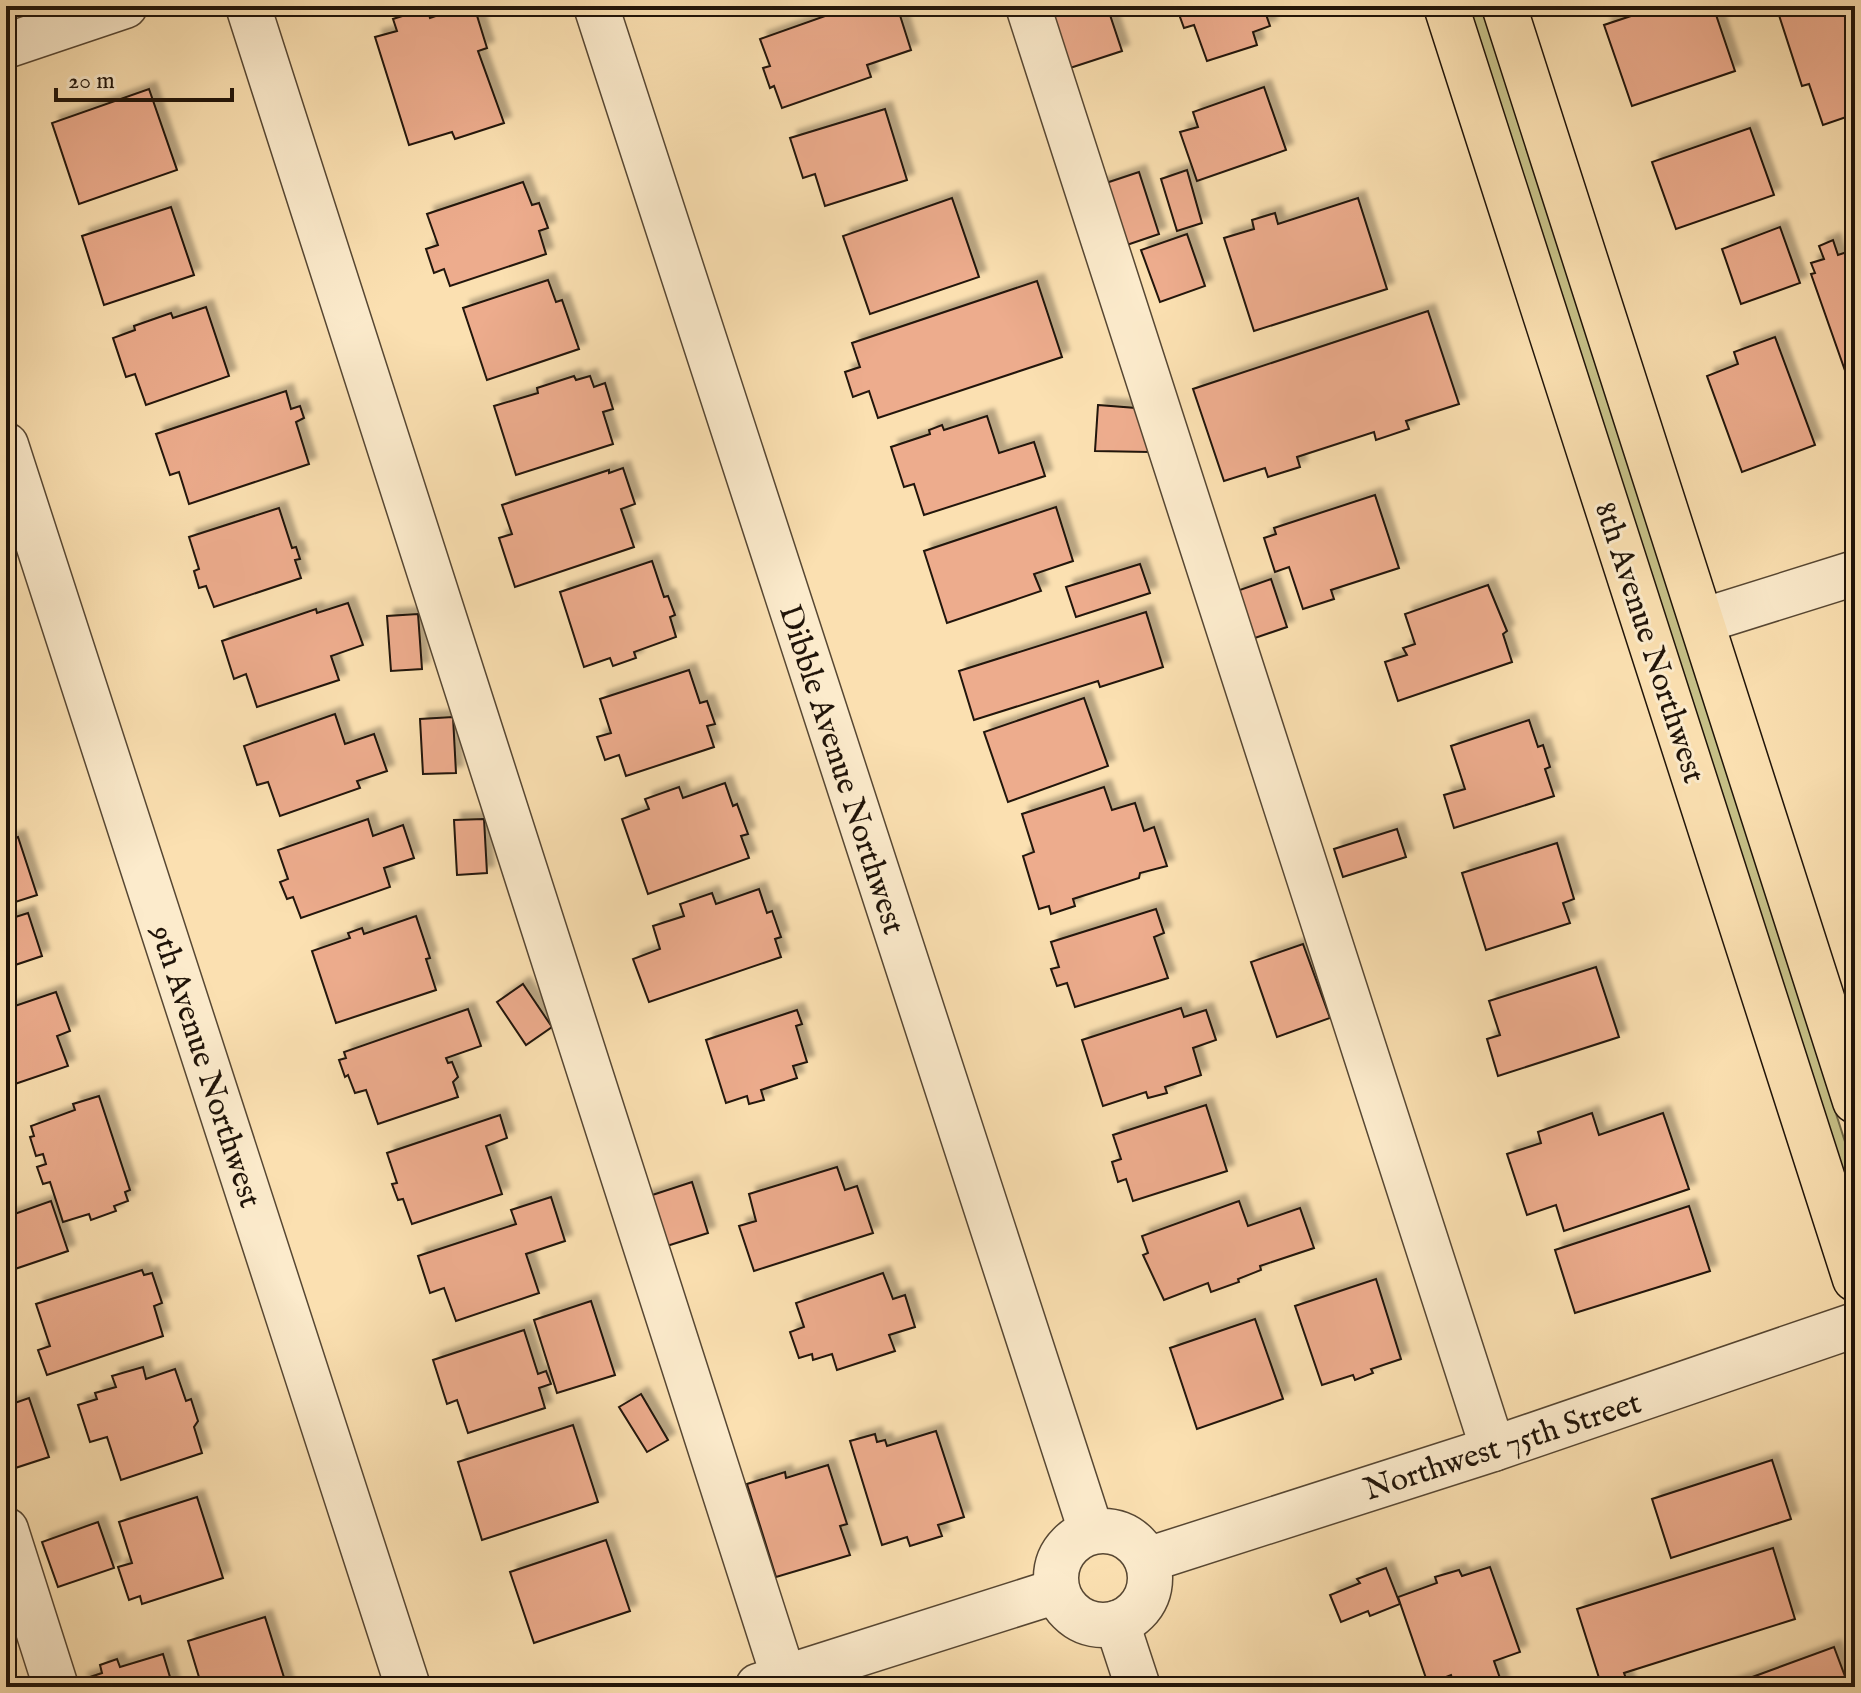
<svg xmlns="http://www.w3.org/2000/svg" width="1861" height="1693" viewBox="0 0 1861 1693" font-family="'IM FELL English',serif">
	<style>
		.green { fill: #c6c087; stroke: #736a48; stroke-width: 2 }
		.building { fill: #edac8d; stroke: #201409; stroke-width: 2; filter: url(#shadow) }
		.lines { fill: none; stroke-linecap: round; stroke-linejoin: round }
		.minor-casing { stroke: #574733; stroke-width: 47 }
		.major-casing { stroke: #201409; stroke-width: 47 }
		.minor { stroke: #fcebcc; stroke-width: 44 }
		.major { stroke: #fbe0b1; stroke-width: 44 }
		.labels { text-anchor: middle; stroke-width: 6; stroke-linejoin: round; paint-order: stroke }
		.street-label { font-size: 32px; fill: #201409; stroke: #fcebcc }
	</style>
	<defs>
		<filter id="shadow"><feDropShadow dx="7" dy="-7" stdDeviation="2" flood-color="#0004"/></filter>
	</defs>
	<rect width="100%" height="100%" fill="#fbe0b1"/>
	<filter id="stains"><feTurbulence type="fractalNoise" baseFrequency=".0025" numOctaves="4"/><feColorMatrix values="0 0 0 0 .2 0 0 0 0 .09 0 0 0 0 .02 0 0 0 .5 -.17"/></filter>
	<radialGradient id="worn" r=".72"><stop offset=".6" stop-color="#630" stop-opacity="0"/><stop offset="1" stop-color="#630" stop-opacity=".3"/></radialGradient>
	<polygon class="green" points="1464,6 1482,6 1855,1173 1838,1178"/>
	<g class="building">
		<polygon points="465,6 474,6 487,48 478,51 504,123 455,139 452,132 409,145 375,37 397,31 393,19 427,8 430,18"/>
		<polygon points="897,6 911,50 867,65 871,77 782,108 774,86 770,88 763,68 770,66 760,39 845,9 846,6"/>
		<polygon points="1046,6 1107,6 1122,51 1067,69"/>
		<polygon points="1176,6 1263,6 1270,26 1253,32 1257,45 1207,61 1194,25 1184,28"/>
		<polygon points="1645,6 1713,6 1735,71 1632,106 1604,25 1646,11"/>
		<polygon points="1776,6 1845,6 1855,38 1855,114 1823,125 1809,84 1802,86"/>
		<polygon points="1264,87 1286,150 1197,181 1180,132 1198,127 1193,112"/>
		<polygon points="149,89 177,170 79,204 52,123"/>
		<polygon points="885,109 907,180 825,206 815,174 803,178 790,138"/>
		<polygon points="1750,128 1774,195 1676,229 1652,162"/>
		<polygon points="1187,170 1202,223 1177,231 1161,179"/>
		<polygon points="1139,172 1159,234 1118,248 1097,186"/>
		<polygon points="523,182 532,205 539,203 548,228 539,231 546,254 450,286 444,269 434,273 426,249 438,245 427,214"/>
		<polygon points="952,198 979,277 870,314 843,236"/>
		<polygon points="1358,198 1387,289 1254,331 1224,238 1254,229 1252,220 1275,213 1278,224"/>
		<polygon points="171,207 194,275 104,305 82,236"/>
		<polygon points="1780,227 1800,283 1741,304 1722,249"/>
		<polygon points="1187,234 1205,286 1160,302 1141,250"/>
		<polygon points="1833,240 1838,255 1850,251 1853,260 1855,260 1855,399 1811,274 1815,273 1811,263 1824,259 1819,246"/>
		<polygon points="548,280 556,302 562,300 579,349 487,380 463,308"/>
		<polygon points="1037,281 1062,357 878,418 869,391 853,397 845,372 860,367 852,343"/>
		<polygon points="206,307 229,376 146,405 135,374 126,377 113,338 135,330 134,326 171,313 173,318"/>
		<polygon points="1428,311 1459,404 1406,421 1409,429 1376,440 1374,432 1297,457 1300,467 1268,477 1265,468 1224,481 1193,389"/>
		<polygon points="1775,337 1815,445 1742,472 1707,376 1738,364 1734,352"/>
		<polygon points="574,376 576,380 590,376 594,387 605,383 613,409 603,412 613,444 516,475 494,406 538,393 537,388"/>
		<polygon points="286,391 291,409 300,406 304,418 296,422 309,464 189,504 179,472 170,475 156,434"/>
		<polygon points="1098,405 1136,408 1149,452 1095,451"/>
		<polygon points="987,416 999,453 1034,442 1045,476 924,515 914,484 904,487 891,447 930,434 929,430 942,425 944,430"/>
		<polygon points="623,468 635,504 621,509 634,547 515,587 499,538 512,534 502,505 609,470 609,473"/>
		<polygon points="1375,495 1399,568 1331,590 1334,599 1303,609 1289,567 1275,572 1264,538 1276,534 1274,528"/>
		<polygon points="1056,507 1073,561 1034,574 1041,591 947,623 924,551"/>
		<polygon points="279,508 292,548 296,547 300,559 295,560 301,578 214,607 206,586 199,588 194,571 199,569 189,537"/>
		<polygon points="652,561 664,597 668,596 675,615 670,617 676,637 634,652 636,658 613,666 610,658 584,667 560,592"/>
		<polygon points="1140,564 1150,593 1076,617 1066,587"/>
		<polygon points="1271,579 1287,627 1249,640 1234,592"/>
		<polygon points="1488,585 1507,631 1503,634 1512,662 1398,701 1385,662 1407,655 1403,648 1415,644 1405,614"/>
		<polygon points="348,603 363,645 331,656 339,680 257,707 246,674 234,679 222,641 316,609 317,613"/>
		<polygon points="1146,612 1163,667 1100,687 1098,681 974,720 959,671"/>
		<polygon points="418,614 422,669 391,671 387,616"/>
		<polygon points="689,670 700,703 707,701 715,724 707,726 714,747 626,776 619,755 605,760 597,737 611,733 600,699"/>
		<polygon points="1084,698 1108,766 1008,802 984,732"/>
		<polygon points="335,714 345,744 374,734 387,771 357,781 360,788 280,816 268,782 257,785 244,746"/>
		<polygon points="453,717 456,773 423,774 420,719"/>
		<polygon points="1529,720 1538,747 1543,745 1550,767 1545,769 1554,796 1454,828 1444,795 1465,789 1451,746"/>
		<polygon points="725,783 733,806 737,804 748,834 741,836 749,858 648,894 622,819 649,809 645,799 679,787 683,798"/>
		<polygon points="1104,787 1112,810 1135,803 1144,831 1154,827 1167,866 1140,873 1139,878 1073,899 1075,906 1051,914 1049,906 1039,909 1023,856 1034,852 1022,814"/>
		<polygon points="368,819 373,836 403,825 414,858 384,868 390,887 301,918 293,897 287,899 280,882 288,879 278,850"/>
		<polygon points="484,819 487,873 457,875 454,820"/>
		<polygon points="1397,829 1406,857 1343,877 1334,849"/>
		<polygon points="18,837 37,895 6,905 6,841"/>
		<polygon points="1557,843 1574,899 1563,903 1570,923 1486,950 1462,873"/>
		<polygon points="759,889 767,913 772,911 781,937 775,939 781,957 649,1002 633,959 660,949 653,926 684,916 680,904 712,893 716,904"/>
		<polygon points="1156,909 1164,933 1154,937 1168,978 1075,1007 1067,983 1057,986 1051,969 1059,967 1051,942"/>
		<polygon points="28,913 42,956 6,968 6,920"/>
		<polygon points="416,916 430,958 426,959 436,990 336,1023 312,951 350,938 348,933 362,928 364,934"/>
		<polygon points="1303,944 1330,1018 1277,1037 1251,962"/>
		<polygon points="1596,967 1619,1037 1498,1076 1487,1039 1500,1035 1489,1001"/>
		<polygon points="523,984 552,1027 526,1045 497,1002"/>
		<polygon points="56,992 70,1031 57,1036 68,1066 6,1087 6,1009"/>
		<polygon points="1181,1008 1184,1017 1206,1010 1216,1040 1193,1048 1201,1075 1165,1087 1167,1093 1148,1098 1146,1092 1103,1106 1082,1040"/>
		<polygon points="468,1009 481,1046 446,1058 448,1063 452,1062 458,1077 453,1082 458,1097 378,1124 366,1090 355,1093 348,1075 345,1077 339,1060 346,1058 344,1052"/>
		<polygon points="797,1010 802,1024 796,1026 807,1062 793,1066 797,1078 761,1090 764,1100 749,1104 747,1096 726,1103 706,1040"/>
		<polygon points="99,1096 130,1190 125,1192 128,1201 114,1206 116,1211 91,1220 89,1214 63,1222 50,1182 43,1184 37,1167 46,1164 43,1154 36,1156 30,1137 34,1136 31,1126 75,1110 73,1104"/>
		<polygon points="1206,1105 1227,1171 1133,1201 1126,1179 1118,1182 1112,1162 1121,1159 1113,1135"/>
		<polygon points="1592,1113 1599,1135 1663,1113 1689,1189 1564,1231 1556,1205 1527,1215 1507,1154 1541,1143 1538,1132"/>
		<polygon points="500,1115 507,1138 486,1146 502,1194 412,1224 403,1199 398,1200 392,1184 397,1183 387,1153"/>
		<polygon points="837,1167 845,1190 857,1186 873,1233 754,1271 739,1226 756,1221 749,1194"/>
		<polygon points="692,1182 708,1233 651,1251 634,1201"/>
		<polygon points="551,1197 565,1241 526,1254 539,1293 456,1321 444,1288 430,1293 418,1256 516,1224 511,1210"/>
		<polygon points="51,1201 68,1251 6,1272 6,1217"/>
		<polygon points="1239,1201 1248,1226 1300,1208 1314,1248 1260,1266 1261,1270 1238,1279 1239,1282 1211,1292 1208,1283 1164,1300 1143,1255 1148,1253 1142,1236"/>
		<polygon points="1689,1206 1710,1271 1575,1313 1555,1250"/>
		<polygon points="142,1270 144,1275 152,1273 162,1303 154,1306 163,1336 47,1375 38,1350 50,1346 36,1304"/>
		<polygon points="883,1273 893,1299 905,1295 915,1327 889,1335 895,1351 837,1370 832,1354 813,1360 812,1354 799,1358 790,1332 804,1327 796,1303"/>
		<polygon points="1376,1279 1401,1359 1371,1369 1373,1373 1355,1380 1353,1375 1322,1385 1295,1306"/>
		<polygon points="591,1301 615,1375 557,1393 534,1320"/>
		<polygon points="1255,1319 1283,1399 1197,1429 1170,1348"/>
		<polygon points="524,1330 538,1374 546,1371 551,1384 539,1388 545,1408 468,1433 457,1400 447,1404 433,1360"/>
		<polygon points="143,1367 146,1379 175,1369 186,1401 191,1399 198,1421 194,1427 202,1453 121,1480 107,1437 90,1442 78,1405 97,1399 95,1393 116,1387 112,1376"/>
		<polygon points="641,1394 668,1440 647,1452 619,1407"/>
		<polygon points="29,1398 49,1457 6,1471 6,1406"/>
		<polygon points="573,1425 598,1502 482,1540 458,1462"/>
		<polygon points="936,1431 964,1517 938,1525 942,1536 910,1546 907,1537 882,1545 850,1441 875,1434 877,1442 885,1440 887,1446"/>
		<polygon points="1772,1460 1791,1519 1671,1558 1652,1499"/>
		<polygon points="828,1465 847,1524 840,1526 850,1555 776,1577 747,1484 785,1472 786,1478"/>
		<polygon points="197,1497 223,1578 142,1604 140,1596 129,1600 118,1567 132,1563 119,1522"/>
		<polygon points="98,1522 114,1568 58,1587 42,1542"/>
		<polygon points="606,1540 630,1611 534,1643 510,1572"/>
		<polygon points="1773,1548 1795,1619 1624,1673 1629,1687 1608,1687 1606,1679 1600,1681 1577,1609"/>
		<polygon points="1490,1567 1520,1652 1494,1661 1502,1684 1495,1687 1455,1687 1451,1675 1428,1684 1398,1597 1437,1583 1435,1577 1459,1570 1462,1576"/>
		<polygon points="1386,1568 1400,1604 1370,1616 1368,1611 1341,1622 1330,1595 1360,1583 1357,1579"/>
		<polygon points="265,1617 287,1687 202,1687 188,1641"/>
		<polygon points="1834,1647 1849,1687 1725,1687"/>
		<polygon points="163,1654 173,1687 83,1687 81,1680 102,1673 100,1665 117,1659 120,1667"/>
	</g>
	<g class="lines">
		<g class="minor-casing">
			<g id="minor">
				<polyline points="248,6 784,1678"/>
				<polyline points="596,6 1091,1531"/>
				<polyline points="1028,6 1493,1449"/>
				<polyline points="6,46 125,6"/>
				<polyline points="6,445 408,1687"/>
				<polyline points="1702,621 1855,573"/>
				<polyline points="6,1530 56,1687"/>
				<circle cx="1103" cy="1578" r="47"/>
				<polyline points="1147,1560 1493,1449 1855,1325"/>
				<polyline points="1117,1623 1138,1687"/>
				<polyline points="758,1686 1057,1591"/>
			</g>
		</g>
		<g class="major-casing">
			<g id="major">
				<polyline points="1446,6 1855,1279"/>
				<polyline points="1504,6 1855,1101"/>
			</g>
		</g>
		<use href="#minor" class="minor"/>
		<use href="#major" class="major"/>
	</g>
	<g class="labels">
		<g class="street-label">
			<text transform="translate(1651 642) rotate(72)" y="11">8th Avenue Northwest</text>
			<text transform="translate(843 769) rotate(72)" y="11">Dibble Avenue Northwest</text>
			<text transform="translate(207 1066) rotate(72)" y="11">9th Avenue Northwest</text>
			<text transform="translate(1502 1445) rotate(-18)" y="11">Northwest 75th Street</text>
		</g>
	</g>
	<rect width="1861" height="1693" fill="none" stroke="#fbe0b1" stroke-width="32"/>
	<rect x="8" y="8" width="1845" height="1677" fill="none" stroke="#201409" stroke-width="4"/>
	<rect x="16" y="16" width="1829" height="1661" fill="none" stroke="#201409" stroke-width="2"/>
	<path d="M56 88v12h176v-12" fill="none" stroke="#201409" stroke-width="4"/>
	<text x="68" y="88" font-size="24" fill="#201409" stroke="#fcebcc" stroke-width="6" paint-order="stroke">20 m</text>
	<rect width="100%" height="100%" filter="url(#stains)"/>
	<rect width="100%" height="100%" fill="url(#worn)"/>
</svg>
